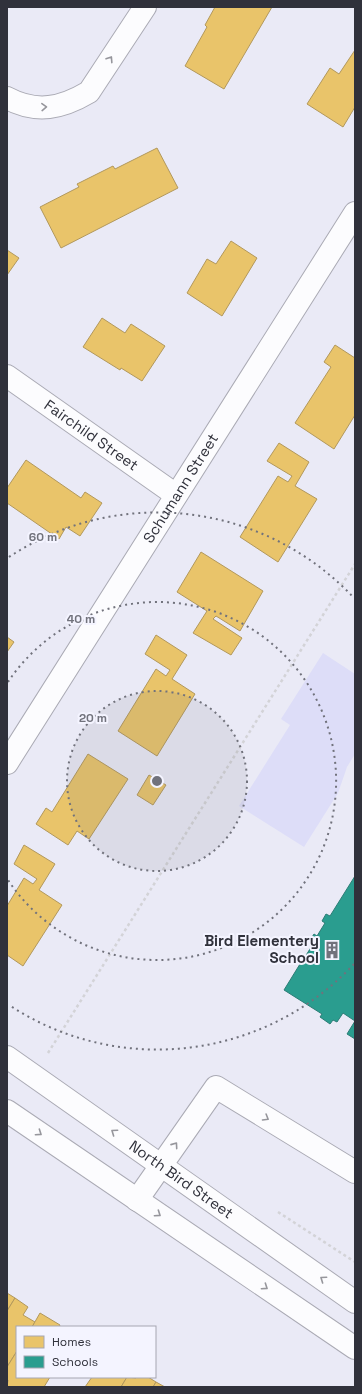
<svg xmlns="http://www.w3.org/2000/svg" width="362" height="1394" viewBox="0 0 362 1394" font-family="'Space Grotesk',sans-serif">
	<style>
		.green { fill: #ddddf8 }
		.homes { fill: #e9c46a; stroke: #b2985c }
		.schools { fill: #2a9d8f; stroke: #2c7d76 }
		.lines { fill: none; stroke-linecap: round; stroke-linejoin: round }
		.minor-casing { stroke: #aaaab4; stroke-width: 24 }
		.path { stroke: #d3d3d7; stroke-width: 2.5; stroke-dasharray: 3 3; stroke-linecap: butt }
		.minor { stroke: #fcfcfe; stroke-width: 22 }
		.oneway { stroke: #96969c }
		.ring { fill: none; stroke: #71727c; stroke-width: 2; stroke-dasharray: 2 4 }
		.labels { text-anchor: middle; stroke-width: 4; stroke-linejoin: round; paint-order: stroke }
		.street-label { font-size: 15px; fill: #30313b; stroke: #f4f4ff }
		.poi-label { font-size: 15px; font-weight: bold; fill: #30313b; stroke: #f4f4ff; text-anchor: end }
		.centre { fill: #71727c; stroke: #f4f4ff; stroke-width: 2 }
		.ring-label { font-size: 12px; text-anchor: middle; font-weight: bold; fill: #71727c; stroke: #f4f4ff; stroke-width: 4; stroke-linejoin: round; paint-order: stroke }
	</style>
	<rect width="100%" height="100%" fill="#eaeaf6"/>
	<polygon class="green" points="323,653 355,674 355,754 347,767 338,793 304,847 239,806 290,725 281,719"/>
	<g class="homes">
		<polygon points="215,7 272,7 224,89 185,66 207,27 205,25"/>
		<polygon points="355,50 355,107 343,127 307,104 330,68 339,74"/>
		<polygon points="157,148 178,188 61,248 40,207 79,187 77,184 113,166 115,169"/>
		<polygon points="231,241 257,258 222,316 187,293 207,259 216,264"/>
		<polygon points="7,250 19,258 7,275"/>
		<polygon points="102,318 125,333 131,324 165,346 142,381 121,368 120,370 83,347"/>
		<polygon points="335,345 355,358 355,415 334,449 295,423 331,367 324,362"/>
		<polygon points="279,443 309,462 295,486 317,499 278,562 240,537 278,476 288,482 292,476 267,461"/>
		<polygon points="26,460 81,498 85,492 102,503 80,536 66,527 59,539 7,503 7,488"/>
		<polygon points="201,552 263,591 240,631 216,616 213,619 242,638 231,655 193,633 207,611 177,592"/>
		<polygon points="156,635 187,655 172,679 195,694 157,756 118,731 156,669 166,676 170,670 145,654"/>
		<polygon points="7,637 14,642 7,652"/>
		<polygon points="88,754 128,779 89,839 77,831 68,845 36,824 46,808 52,812"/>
		<polygon points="149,775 166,785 153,805 137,795"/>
		<polygon points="24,845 55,864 39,890 62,905 23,966 7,955 7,906 24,878 33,884 37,879 14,864"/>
		<polygon points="7,1293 15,1298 7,1311"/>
		<polygon points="15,1298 28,1307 23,1315 35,1322 32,1327 17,1327 17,1351 7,1367 7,1311"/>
		<polygon points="40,1313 60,1325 59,1327 32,1327"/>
		<polygon points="17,1351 17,1377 50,1377 44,1387 7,1387 8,1380 7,1379 7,1367"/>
		<polygon points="92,1377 127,1377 121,1387 85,1387"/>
		<polygon points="127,1377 136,1378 136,1377 148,1377 156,1382 153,1387 121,1387"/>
		<polygon points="156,1382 165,1387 153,1387"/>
	</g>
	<g class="schools">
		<polygon points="355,876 355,1021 343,1013 337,1022 333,1020 330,1024 320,1017 322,1014 284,990 300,964 297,962 302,955 305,957 313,944 309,942 314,934 317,936 325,923 322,921 326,914 330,916"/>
		<polygon points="355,1021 355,1039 347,1034"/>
	</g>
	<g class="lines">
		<g class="minor-casing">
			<g id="minor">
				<path d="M7,98c30,16 55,10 82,-6l56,-85"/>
				<path id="s1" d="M7,376l169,119"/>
				<path id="s2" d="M7,763l348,-550"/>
				<path id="s3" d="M7,1057l348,245"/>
				<polyline points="7,1111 355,1348"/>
				<polyline points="137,1200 216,1087 355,1172"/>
			</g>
		</g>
		<g class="path">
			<polyline points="48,1053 355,564"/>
			<polyline points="278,1212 355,1262"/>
		</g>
		<use href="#minor" class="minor"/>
	</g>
	<defs><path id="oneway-chevron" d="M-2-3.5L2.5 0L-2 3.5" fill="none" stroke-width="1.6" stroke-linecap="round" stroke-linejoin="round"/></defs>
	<g class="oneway">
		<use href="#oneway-chevron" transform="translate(110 59) rotate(-57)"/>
		<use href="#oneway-chevron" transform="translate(44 107) rotate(-2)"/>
		<use href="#oneway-chevron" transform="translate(266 1118) rotate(31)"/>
		<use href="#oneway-chevron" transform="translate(114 1132) rotate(-145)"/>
		<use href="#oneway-chevron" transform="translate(39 1133) rotate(34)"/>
		<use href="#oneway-chevron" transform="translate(175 1145) rotate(-55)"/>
		<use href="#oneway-chevron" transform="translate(158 1214) rotate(34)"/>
		<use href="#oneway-chevron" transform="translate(323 1279) rotate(-145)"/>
		<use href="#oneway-chevron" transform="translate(265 1287) rotate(34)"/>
	</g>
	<circle cx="157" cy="781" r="90" fill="#71727c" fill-opacity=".12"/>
	<g class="ring">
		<circle cx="157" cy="781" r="90"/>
		<path d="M8 682A179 179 0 1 1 8 880"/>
		<path d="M354 964A269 269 0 0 1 9 1005M9 557A269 269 0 0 1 354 598"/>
	</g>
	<defs>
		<g id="building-bare" transform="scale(1.38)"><path d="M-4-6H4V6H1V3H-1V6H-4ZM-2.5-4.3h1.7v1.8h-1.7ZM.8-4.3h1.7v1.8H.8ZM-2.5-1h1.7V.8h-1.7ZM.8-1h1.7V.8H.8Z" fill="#71727c" stroke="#f4f4ff" stroke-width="2.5" paint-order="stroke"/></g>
	</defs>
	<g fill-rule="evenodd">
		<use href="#building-bare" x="332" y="950"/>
	</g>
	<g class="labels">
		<g class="street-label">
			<text dy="5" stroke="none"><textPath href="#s1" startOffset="103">Fairchild Street</textPath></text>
			<text dy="5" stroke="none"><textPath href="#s2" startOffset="325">Schumann Street</textPath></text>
			<text dy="5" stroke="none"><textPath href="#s3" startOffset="213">North Bird Street</textPath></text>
		</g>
		<g class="poi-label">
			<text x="319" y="946">Bird Elementery<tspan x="319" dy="17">School</tspan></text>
		</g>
	</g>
	<circle cx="157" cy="781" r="6" class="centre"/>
	<g class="ring-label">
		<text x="43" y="541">60 m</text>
		<text x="81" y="623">40 m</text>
		<text x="93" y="722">20 m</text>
	</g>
	<rect width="362" height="1394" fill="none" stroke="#30313b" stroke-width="16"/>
	<rect x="16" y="1326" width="140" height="52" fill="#f4f4ff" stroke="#a6a6b1"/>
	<rect x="24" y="1336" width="20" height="12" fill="#e9c46a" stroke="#a6a6b1"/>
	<text x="52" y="1346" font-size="12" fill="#30313b">Homes</text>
	<rect x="24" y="1356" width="20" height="12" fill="#2a9d8f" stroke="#a6a6b1"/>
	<text x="52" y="1366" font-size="12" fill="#30313b">Schools</text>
</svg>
